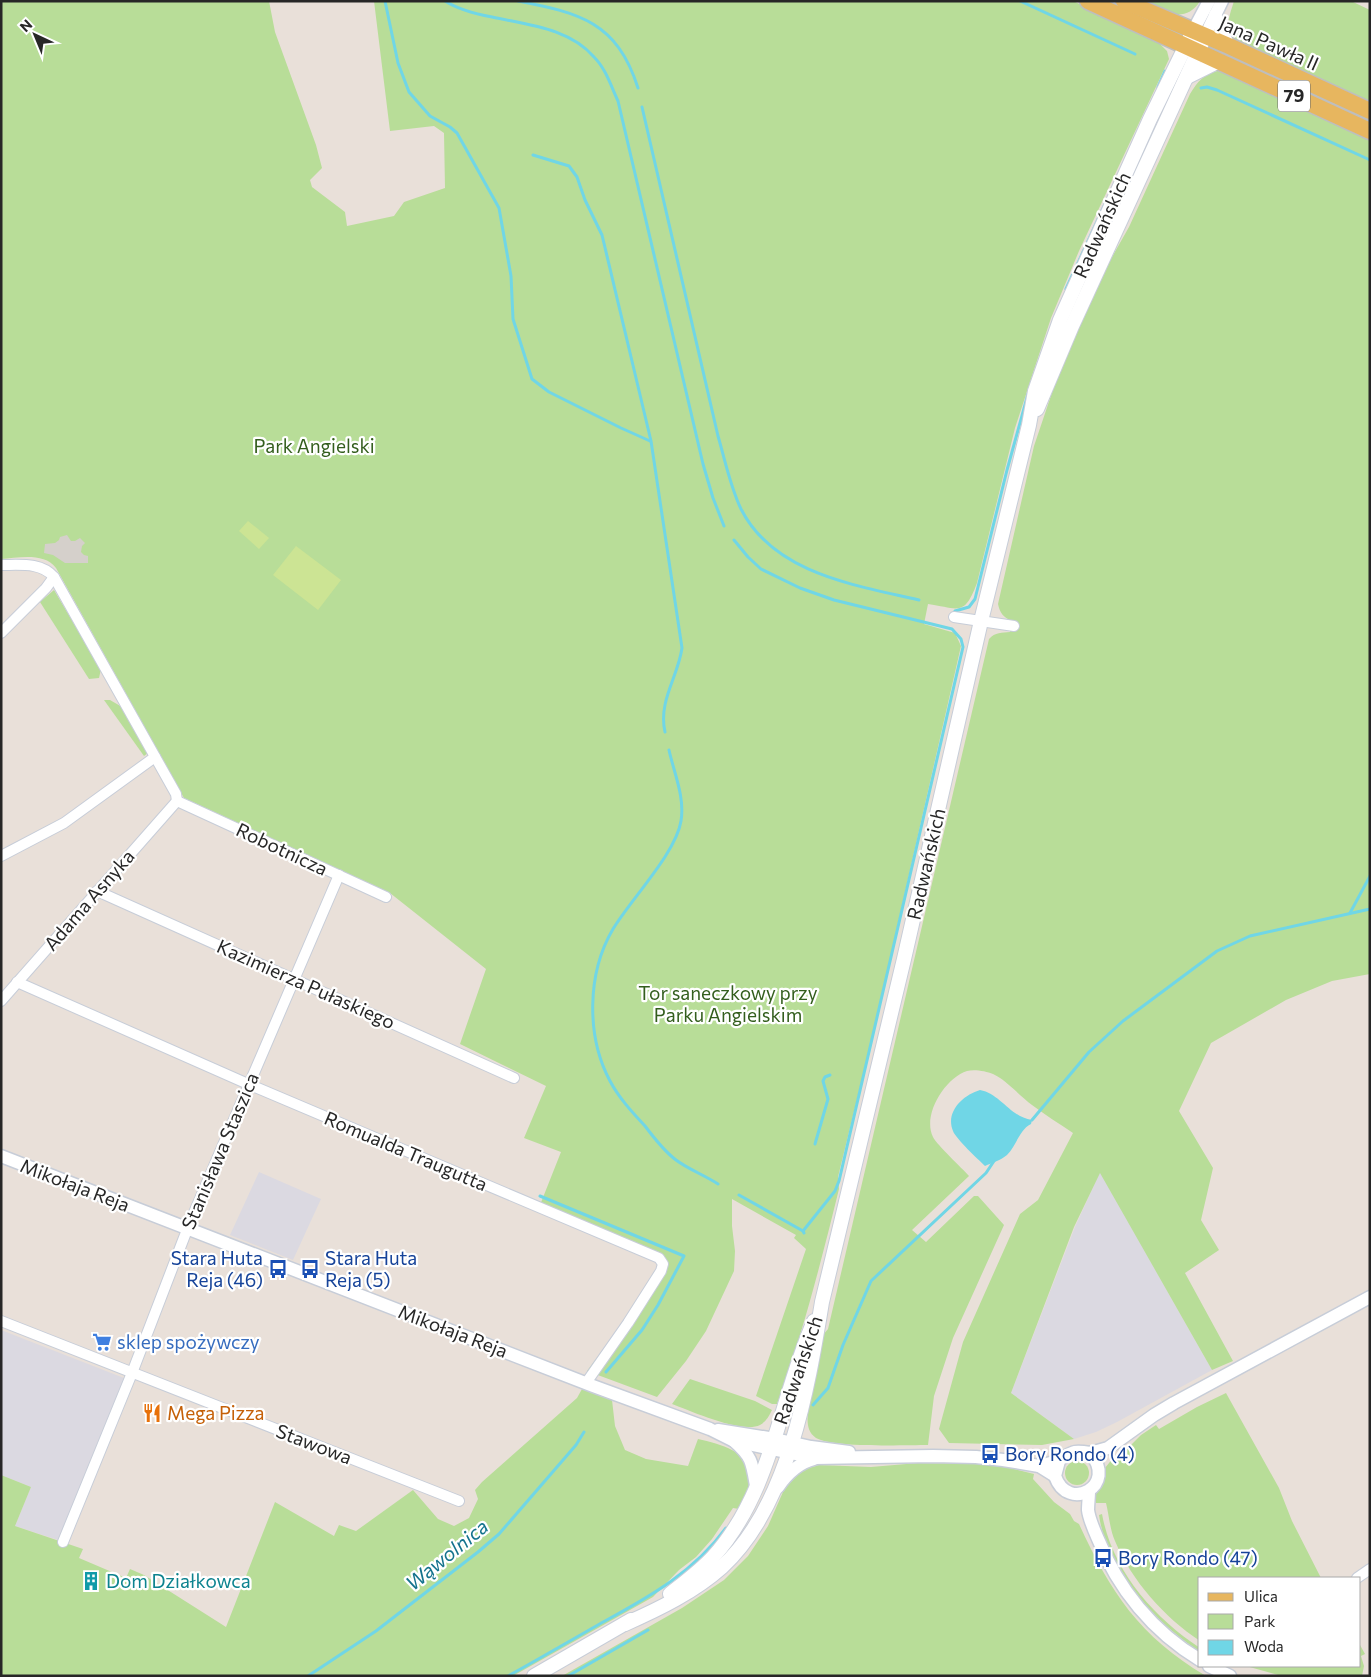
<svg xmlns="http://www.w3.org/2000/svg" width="1371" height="1677" viewBox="0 0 1371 1677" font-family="Commissioner,sans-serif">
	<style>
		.industrial { fill: #dbd9e1 }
		.green { fill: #b8dd98 }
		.pitch { fill: #cce494 }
		.plaza { fill: #d5d0cb }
		.water { fill: #70d6e6 }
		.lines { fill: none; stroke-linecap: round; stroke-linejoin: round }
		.stream { stroke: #70d6e6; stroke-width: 3 }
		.minor-casing { stroke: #c7cdd8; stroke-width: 12 }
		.tertiary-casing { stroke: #c7cdd8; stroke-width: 15 }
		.secondary-casing { stroke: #c7cdd8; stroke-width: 16 }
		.primary-casing { stroke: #bebebe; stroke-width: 19 }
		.minor { stroke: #fff; stroke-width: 10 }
		.tertiary { stroke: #fff; stroke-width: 12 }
		.secondary { stroke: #fff; stroke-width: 14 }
		.primary { stroke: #e7b65f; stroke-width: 16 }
		.labels { text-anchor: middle; stroke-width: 4.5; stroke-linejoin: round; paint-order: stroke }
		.shield { fill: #fff; stroke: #686868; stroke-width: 1 }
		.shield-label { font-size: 18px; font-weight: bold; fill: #272727 }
		.street-label { font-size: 19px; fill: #272727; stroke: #fff }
		.park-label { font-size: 19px; fill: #335e1d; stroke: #fff }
		.transit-label { font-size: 19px; fill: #164399; stroke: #fff; text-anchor: start }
		.shop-label { font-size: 19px; fill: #366cbe; stroke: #fff; text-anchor: start }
		.food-label { font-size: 19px; fill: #c56008; stroke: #fff; text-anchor: start }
		.culture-label { font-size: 19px; fill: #0d838f; stroke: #fff; text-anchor: start }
		.water-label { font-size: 20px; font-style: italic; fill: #14738d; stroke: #fff }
	</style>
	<rect width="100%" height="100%" fill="#e9e0d9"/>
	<g class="industrial">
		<polygon points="259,1172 321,1199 293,1260 230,1235"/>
		<polygon points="1100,1172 1212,1370 1117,1422 1096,1432 1074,1439 1011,1393 1075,1227"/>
		<polygon points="1,1330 124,1378 58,1540 15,1526 31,1487 1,1475"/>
	</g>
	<g class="green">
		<path d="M1,1h268l6,31 41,113 6,23 -12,12 2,7 33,25 2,14 47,-10 10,-14 41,-14 -1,-55 -10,-7 -44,5 -16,-130h699l81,37 13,13 2,8 -90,192 -28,67 -36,110 -38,155c-13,35 -19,25 -49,21l-4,20 31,9 6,13 -91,400 -32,131 1,12c-18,73 -36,144 -62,215h-5l-16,-8 50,-147 -12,-11 2,-3 -64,-36v27l3,25 -1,20 -28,60 -20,30 -29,36 -70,-26 41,-55 27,-43 3,-11 -118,-57 21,-53 -37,-14 22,-52 -86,-42 26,-75 -96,-76 -206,-95 -128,-230c-12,-16 -38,-10 -55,-9z"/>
		<path d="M1140,1h60c-15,25 -40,9 -60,0z"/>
		<path d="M1234,1h117l19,9v93l-139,-65c-6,-12 -1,-24 3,-37z"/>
		<path d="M1217,71l10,2 143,67v834l-38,7 -46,19 -75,43 -32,68 34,57 -12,52 18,30 -34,23 48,88 -21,9 -112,-197 -26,54 -63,166 63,46 -32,6 -93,-2 -10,-14 24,-87 57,-128 18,-14 35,-67c-13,-9 -28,-18 -41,-28 -11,-8 -27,-26 -39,-31 -7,-3 -19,-5 -26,-3 -22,7 -45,44 -34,66 4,8 29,31 36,39l-57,54 14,12 48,-46h4l26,29 -51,113 -19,58 -6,49c-23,0 -95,3 -112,-7 -9,-6 -9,-16 -8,-25l-3,-2 18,-76 5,-6 161,-690c6,-7 13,-6 21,-7l2,-11c-9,-4 -12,-8 -14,-17l36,-158 28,-83 41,-90 26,-46 61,-133c8,-13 13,-19 27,-23z"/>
		<polygon points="54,590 101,669 99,678 89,679 40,602"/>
		<polygon points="104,700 110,700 122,707 149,752 144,756"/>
		<path d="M690,1379l65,22 17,9c-3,6 -6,12 -12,15 -18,9 -69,-14 -88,-21z"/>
		<path d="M582,1389l30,11 3,26 10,24 21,9 42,7 10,-27c26,6 60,14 50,49 -2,7 -6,14 -9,21l-6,-1 -21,31 -16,18 -17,13 -26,27 -140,79h-512v-201l30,12 -16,39 68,23 -4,9 47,20 4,-9 14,6 82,52 49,-125 59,34 5,-11 17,6 57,-41 25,29 16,7 15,-8 9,-19 -3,-9 7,-8 95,-84z"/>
		<path d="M1226,1393l53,95 13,33 29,57h-121v63c-36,-24 -68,-60 -85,-100 -5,-11 -6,-26 -9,-38h-10v-9l7,-12 2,-14 8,-10 3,2 25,-25 15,-10 3,4 38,-22z"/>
		<circle cx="1077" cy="1473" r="12"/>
		<path d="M918,1463l68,1 20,3 28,7 -1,5 21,23 16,12 4,7 5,3c32,69 60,112 127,152h-644l120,-68 42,-28 24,-24 20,-30 15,-34 9,-13 13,-10 14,-4 52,2z"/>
		<path d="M1102,1514c10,56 51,103 98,134v4c-46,-31 -93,-80 -101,-137z"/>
		<polygon points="1360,1645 1365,1654 1361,1656 1364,1666 1362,1676 1282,1676 1246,1666 1360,1666"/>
	</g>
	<g class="pitch">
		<polygon points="248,521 269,538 259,549 239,531"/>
		<polygon points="296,546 341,580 318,610 273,575"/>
	</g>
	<polygon class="plaza" points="67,535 71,541 75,541 80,538 85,543 82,546 81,552 84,555 88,556 88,563 65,563 53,555 44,553 45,544 55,543 59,540 60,537"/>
	<path class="water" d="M980,1090c21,4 30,27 52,30l-1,4c-12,6 -14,21 -24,31 -6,5 -15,8 -22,11 -7,-7 -29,-27 -32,-35 -8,-19 10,-36 27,-41z"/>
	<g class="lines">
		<g class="stream">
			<polyline points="385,1 398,63 409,92 430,116 450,127 457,133 499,208 511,276 513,319 532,379 549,392 621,428 650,441"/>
			<path d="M445,1c14,9 31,13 47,16 36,8 77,11 102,40 12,12 17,29 24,44l85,363 10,34 11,28"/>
			<path d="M518,1c62,12 99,21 120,87"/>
			<polyline points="1020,1 1135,54"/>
			<polyline points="1158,87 1165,71"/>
			<polyline points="1201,88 1207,87 1217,90 1370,160"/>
			<path d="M642,107l76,329c7,24 12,50 23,73 33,65 114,76 178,91"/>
			<path d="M533,155l36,11 8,11 8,23 17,35 49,206 31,207c-4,29 -24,53 -17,84"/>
			<polyline points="1066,289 1105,204"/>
			<polyline points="734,540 748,557 761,569 800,588 834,600 952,629 961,639 963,647 839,1181 835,1191 803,1231 804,1233"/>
			<polyline points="955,611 969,607 975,599 1007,470 1028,394"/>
			<path d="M669,750c5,23 16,47 12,71 -5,32 -50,78 -68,108 -26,44 -27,107 -3,152 9,17 22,31 35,45 9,12 19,25 31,34 12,9 28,15 42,24"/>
			<polyline points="1350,913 1370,876"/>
			<polyline points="1032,1120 1089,1052 1123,1021 1217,951 1250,936 1370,909"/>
			<polyline points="815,1144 828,1099 823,1081 825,1077 830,1075"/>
			<polyline points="739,1195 803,1231"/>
			<polyline points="540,1196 684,1256 658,1305 642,1330 606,1372"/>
			<polyline points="813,1405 828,1388 843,1345 871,1281 986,1173 994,1161"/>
			<polyline points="308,1676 376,1631 478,1552 499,1534 576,1445 584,1432"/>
			<path d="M508,1676c33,-18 65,-37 97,-55 46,-25 90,-50 121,-93"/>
			<polyline points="568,1676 648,1630"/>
		</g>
		<g class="minor-casing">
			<g id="minor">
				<path d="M1,565c19,0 40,-3 53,12l122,217 1,7"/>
				<polyline points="954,617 1014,626"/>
				<polyline points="1,633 46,588 54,577"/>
				<polyline points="177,801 386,897"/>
				<polyline points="1,856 64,823 155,757"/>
				<polyline points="97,891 514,1078"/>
				<polyline points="17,982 248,1084 659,1258 663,1264 661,1271 628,1323 586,1383"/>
				<polyline points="1,1001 177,801"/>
				<polyline points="1,1321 459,1501"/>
				<polyline points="63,1542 132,1373 190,1222 339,875"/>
				<polyline points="1357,1578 1370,1569"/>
			</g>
		</g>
		<g class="tertiary-casing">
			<g id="tertiary">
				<polyline points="1215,15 1229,46"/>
				<polyline points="1193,31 1209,1"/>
				<polyline points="1205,36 1222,1"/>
				<polyline points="1,1156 593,1386 710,1429 734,1441 814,1458 933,1456 976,1457 1003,1460 1039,1466 1055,1476"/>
				<polyline points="718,1430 775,1439 811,1447 849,1452"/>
				<path d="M734,1441c18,16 18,21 22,45"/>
				<polyline points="1090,1453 1108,1448 1154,1415 1174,1403 1370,1297"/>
				<path d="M1039,1466c6,-2 15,-3 20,-6 14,-8 14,-10 31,-7 29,32 -22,61 -35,23l4,-15"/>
				<path d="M778,1487c9,-13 20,-24 36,-28"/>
				<path d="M1089,1491c0,6 -1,13 -1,19 1,9 6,20 10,29 20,50 55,93 102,121"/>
				<polyline points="1209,1666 1230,1676"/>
			</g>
		</g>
		<g class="secondary-casing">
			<g id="secondary">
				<polyline points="1187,77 1219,61"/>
				<polyline points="1037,409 1072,326 1202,43"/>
				<path d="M670,1594c15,-12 30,-23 43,-37 59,-65 67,-159 101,-236"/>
				<path d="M625,1624c34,-15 69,-32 97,-57 67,-62 86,-180 100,-265l82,-343 77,-338 48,-196 6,-34 25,-71 90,-201 43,-88"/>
				<polyline points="534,1676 631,1620"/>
			</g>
		</g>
		<g class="primary-casing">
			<g id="primary">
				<polyline points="1088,1 1370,131"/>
				<polyline points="1124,1 1229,46 1370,111"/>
			</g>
		</g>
		<use href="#minor" class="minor"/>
		<use href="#tertiary" class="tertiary"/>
		<use href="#secondary" class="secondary"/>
		<use href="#primary" class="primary"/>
	</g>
	<defs>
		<g id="bus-bare" transform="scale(1.5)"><path d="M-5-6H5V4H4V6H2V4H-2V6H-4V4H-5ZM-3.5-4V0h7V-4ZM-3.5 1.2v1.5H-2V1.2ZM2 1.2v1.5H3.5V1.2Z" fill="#1a4fb4" stroke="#fff" stroke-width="2.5" paint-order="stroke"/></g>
		<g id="supermarket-bare" transform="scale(1.5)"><path d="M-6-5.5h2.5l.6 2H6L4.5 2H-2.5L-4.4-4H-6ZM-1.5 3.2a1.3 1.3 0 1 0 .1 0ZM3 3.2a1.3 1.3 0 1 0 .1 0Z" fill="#3f7fe0" stroke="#fff" stroke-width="2.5" paint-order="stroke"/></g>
		<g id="restaurant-bare" transform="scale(1.5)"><path d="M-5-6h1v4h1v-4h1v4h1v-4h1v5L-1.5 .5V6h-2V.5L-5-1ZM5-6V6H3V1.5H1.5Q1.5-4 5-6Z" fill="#e8710a" stroke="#fff" stroke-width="2.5" paint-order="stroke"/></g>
		<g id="building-bare" transform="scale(1.5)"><path d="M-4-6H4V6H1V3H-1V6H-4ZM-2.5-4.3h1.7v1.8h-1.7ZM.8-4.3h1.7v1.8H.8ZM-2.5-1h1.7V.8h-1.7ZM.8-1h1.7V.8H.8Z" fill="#0f9aa8" stroke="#fff" stroke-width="2.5" paint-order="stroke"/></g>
	</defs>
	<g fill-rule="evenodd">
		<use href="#bus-bare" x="278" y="1269"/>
		<use href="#bus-bare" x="310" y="1269"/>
		<use href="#supermarket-bare" x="102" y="1342"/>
		<use href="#restaurant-bare" x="152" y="1413"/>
		<use href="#bus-bare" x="990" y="1454"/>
		<use href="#bus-bare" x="1103" y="1558"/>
		<use href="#building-bare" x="91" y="1581"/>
	</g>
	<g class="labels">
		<rect class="shield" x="1278" y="80.5" width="32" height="31" rx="4"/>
		<g class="shield-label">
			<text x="1294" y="102">79</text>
		</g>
		<g class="street-label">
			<text transform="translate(1269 43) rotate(24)" y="7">Jana Pawła II</text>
			<text transform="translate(1102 225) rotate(-66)" y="7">Radwańskich</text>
			<text transform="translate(282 849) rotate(25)" y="7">Robotnicza</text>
			<text transform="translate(926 864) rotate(-77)" y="7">Radwańskich</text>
			<text transform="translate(89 900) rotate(-49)" y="7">Adama Asnyka</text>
			<text transform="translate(306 984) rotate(24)" y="7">Kazimierza Pułaskiego</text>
			<text transform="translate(220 1151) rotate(-67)" y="7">Stanisława Staszica</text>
			<text transform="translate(406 1151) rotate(23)" y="7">Romualda Traugutta</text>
			<text transform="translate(75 1185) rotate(21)" y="7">Mikołaja Reja</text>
			<text transform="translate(453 1331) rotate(21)" y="7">Mikołaja Reja</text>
			<text transform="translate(798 1370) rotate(-71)" y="7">Radwańskich</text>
			<text transform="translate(314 1444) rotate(21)" y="7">Stawowa</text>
		</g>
		<g class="park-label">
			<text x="314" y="453">Park Angielski</text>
			<text x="728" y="1000">Tor saneczkowy przy<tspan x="728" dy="22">Parku Angielskim</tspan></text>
		</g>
		<g class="transit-label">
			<text x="263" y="1265" text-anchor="end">Stara Huta<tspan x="263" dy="22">Reja (46)</tspan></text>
			<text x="325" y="1265">Stara Huta<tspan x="325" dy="22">Reja (5)</tspan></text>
			<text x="1005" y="1461">Bory Rondo (4)</text>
			<text x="1118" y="1565">Bory Rondo (47)</text>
		</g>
		<g class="shop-label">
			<text x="117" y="1349">sklep spożywczy</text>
		</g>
		<g class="food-label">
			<text x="167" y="1420">Mega Pizza</text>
		</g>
		<g class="culture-label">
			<text x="106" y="1588">Dom Działkowca</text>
		</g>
		<g class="water-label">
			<text transform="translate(447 1555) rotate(-39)" y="7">Wąwolnica</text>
		</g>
	</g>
	<rect width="1371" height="1677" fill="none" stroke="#272727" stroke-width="5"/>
	<rect x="1198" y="1577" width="162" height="90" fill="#ffffff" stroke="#a9a9a9"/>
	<rect x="1208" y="1593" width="25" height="8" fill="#e7b65f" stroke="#a9a9a9"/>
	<text x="1244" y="1602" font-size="15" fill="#272727">Ulica</text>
	<rect x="1208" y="1614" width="25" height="15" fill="#b8dd98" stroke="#a9a9a9"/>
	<text x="1244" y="1627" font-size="15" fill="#272727">Park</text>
	<rect x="1208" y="1640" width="25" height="15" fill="#70d6e6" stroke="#a9a9a9"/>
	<text x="1244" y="1652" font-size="15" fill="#272727">Woda</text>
	<g transform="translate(35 35) rotate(316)" stroke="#ffffff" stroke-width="4" paint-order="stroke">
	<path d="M0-4L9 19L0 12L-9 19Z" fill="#272727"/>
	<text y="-8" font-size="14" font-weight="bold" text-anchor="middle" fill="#272727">N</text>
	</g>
</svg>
